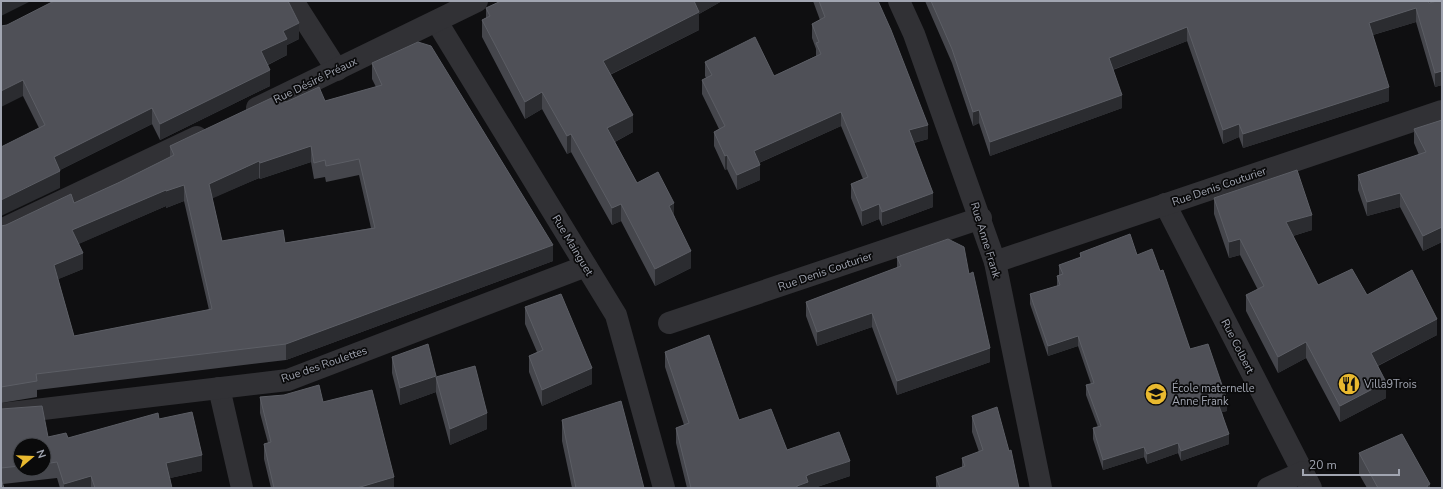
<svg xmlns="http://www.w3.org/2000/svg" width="1443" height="489" viewBox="0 0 1443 489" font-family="'Nunito Sans',sans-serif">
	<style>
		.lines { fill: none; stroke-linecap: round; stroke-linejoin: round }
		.minor { stroke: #313135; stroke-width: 22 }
		.wall { fill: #45464c; fill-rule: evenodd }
		.shaded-wall { fill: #2b2c30 }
		.building { fill: #4f5057; stroke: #5c5e65; fill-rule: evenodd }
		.labels { text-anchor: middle; stroke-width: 3.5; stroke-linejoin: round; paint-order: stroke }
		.street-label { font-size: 11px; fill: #a1a5b1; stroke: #0a0a0b }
		.poi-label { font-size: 11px; fill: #a1a5b1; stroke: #0a0a0b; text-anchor: start }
	</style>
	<rect width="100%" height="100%" fill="#0f0f11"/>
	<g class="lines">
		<g class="minor">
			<polyline points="293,1 337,70"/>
			<polyline points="899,1 914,34 995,262 1041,488"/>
			<polyline points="437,22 616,315 664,488"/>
			<polyline points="257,108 477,1"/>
			<polyline points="1165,204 1311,488"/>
			<polyline points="1,230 197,137"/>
			<polyline points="995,262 1442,111"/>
			<polyline points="669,323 981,218"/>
			<polyline points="219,388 242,488"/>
			<polyline points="1,414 288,380 586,266"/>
			<polyline points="1268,488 1303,472"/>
		</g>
	</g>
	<g class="wall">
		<polygon points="501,1 722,1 699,14 699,30 610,75 633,132 615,142 637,183 674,215 691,268 655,286 621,221 612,225 571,152 567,154 542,109 525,119 482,37 482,20 486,18 486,8"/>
		<polygon points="813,1 878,1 928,139 914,143 933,207 882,226 879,219 862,226 851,198 851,184 863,179 841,126 759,163 760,180 737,190 727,169 725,170 714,146 714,132 719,129 702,94 702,80 706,78 705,76 705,62 774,76 816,56 816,49 812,38 812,24 820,20"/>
		<polygon points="925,1 1428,1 1429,3 1442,1 1442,85 1435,87 1416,22 1373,35 1389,101 1243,148 1239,137 1223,144 1187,41 1113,70 1122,108 990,156 979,123 973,126 952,63"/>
		<polygon points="1,26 299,39 287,45 287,55 268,65 270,86 160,140 152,124 60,170 60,188 39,128 23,96"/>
		<path d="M372,63l181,198 -267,99 -249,30v7l-36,6v-177l5,-1 68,-22 46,-21 50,-25v-11l116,-44 39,-1 51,-14 -4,-8zM311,162l3,17 11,-2 1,5 33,-7 12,53 -86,15 -63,-2 -10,-43 47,-20 1,1zM184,201l25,109 -135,26 -16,-57 25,-10 -5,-25 88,-38v2z"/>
		<polygon points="1442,120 1442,242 1423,251 1400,207 1367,216 1358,190 1358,175 1419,155 1414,143 1414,129"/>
		<polygon points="1214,198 1312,230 1293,236 1318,285 1367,295 1437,335 1378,366 1386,398 1340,422 1306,358 1278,373 1246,311 1246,295 1258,290 1240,255 1229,258 1214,214"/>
		<polygon points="1080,253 1137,255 1160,271 1190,349 1227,411 1222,412 1229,444 1181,461 1178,453 1147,464 1144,457 1103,470 1093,439 1093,428 1098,427 1086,395 1086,385 1091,384 1078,346 1048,356 1030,304 1030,294 1057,286 1057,276 1059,275 1059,265 1080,258"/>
		<polygon points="897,257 969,274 990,362 897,395 872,327 817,346 806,316 806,302 897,268"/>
		<polygon points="525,307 592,384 542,406 529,372 529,356 537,352 525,324"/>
		<polygon points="665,352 739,420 787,450 850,476 814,488 687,488 676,443 676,428 684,425 665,367"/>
		<polygon points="392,357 436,392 400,405 392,373"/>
		<polygon points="436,377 487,429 450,445 436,393"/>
		<polygon points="260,397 323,402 394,488 271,488 264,459 264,444 268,443 260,413"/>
		<path d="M1,409l47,28 20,1 91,-19 43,52 -32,7 2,10h-112l-3,-10 -54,6 -2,4zM20,445h24v24h-24z"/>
		<polygon points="972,416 1009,451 1019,488 936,488 936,477 962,468 962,458 979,452 972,432"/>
		<polygon points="562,420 644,488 572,488 562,441"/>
		<polygon points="1359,453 1430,488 1367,488 1359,474"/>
	</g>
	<g class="shaded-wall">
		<polygon points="1,1 31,1 1,16"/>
		<polygon points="693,1 722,1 699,14 699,30 603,78 603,61"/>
		<polygon points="1416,8 1416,22 1369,36 1369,23"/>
		<polygon points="299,23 299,39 287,45 287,55 261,68 261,51 283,31"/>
		<polygon points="1187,27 1187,41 1109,71 1109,58"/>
		<polygon points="270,70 270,86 160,140 160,124"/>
		<polygon points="1442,71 1442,85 1435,87 1435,73"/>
		<polygon points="23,80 23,96 1,107 1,91"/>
		<polygon points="1389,87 1389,101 1243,148 1243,134"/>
		<polygon points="542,92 542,109 525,119 525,102"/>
		<polygon points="1122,95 1122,108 990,156 990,142"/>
		<polygon points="152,108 152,124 54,173 54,157"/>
		<polygon points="979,110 979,123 973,126 973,112"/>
		<polygon points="841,112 841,126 754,165 754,151"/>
		<polygon points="633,115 633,132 607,146 607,128"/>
		<polygon points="1239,124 1239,137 1223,144 1223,130"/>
		<polygon points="928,125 928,139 909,144 909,130"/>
		<polygon points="571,134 571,152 567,154 567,136"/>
		<polygon points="311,146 311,162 260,179 260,163"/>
		<polygon points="727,155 727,169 725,170 725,156"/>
		<polygon points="259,161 259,178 209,200 209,184"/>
		<polygon points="760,165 760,180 737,190 737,175"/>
		<polygon points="60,171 60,188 1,216 1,200"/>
		<polygon points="184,185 184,201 166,208 166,191"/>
		<polygon points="166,190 166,206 72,247 72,230"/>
		<polygon points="933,193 933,207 882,226 882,212"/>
		<polygon points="1400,193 1400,207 1367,216 1367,202"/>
		<polygon points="674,203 674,220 669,206"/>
		<polygon points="621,204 621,221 612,225 612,208"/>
		<polygon points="879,204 879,219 862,226 862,211"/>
		<polygon points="1312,215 1312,230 1286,238 1286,222"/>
		<polygon points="1442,227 1442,242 1423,251 1423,236"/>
		<polygon points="1240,239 1240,255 1229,258 1229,242"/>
		<polygon points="553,245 553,261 286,360 286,344"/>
		<polygon points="691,251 691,268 655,286 655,269"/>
		<polygon points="83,253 83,269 54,281 54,265"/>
		<polygon points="872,313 872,327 817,346 817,332"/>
		<polygon points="1437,319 1437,335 1371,369 1371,353"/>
		<polygon points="1078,336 1078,346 1048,356 1048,346"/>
		<polygon points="1306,342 1306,358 1278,373 1278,357"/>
		<polygon points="990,348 990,362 897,395 897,381"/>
		<polygon points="592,368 592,384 542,406 542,390"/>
		<polygon points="436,376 436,392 400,405 400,388"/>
		<polygon points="1386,382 1386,398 1340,422 1340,406"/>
		<polygon points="1227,400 1227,411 1218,413 1218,403"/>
		<polygon points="487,413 487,429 450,445 450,429"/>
		<polygon points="1229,434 1229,444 1181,461 1181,451"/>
		<polygon points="1178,443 1178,453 1147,464 1147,454"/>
		<polygon points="1144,447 1144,457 1103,470 1103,460"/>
		<polygon points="202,455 202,471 166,479 166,463"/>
		<polygon points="850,461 850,476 814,488 797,488 797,486 806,476 810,474"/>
		<polygon points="91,476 91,488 64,488 64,484"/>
		<polygon points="394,477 394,488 357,488"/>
		<polygon points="1430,484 1430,488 1427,488 1427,486"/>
	</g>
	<g class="building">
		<polygon points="54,1 288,1 299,23 283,31 287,39 261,51 270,70 160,124 152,108 54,157 60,171 1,200 1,147 45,125 23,80 1,91 1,26 7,25"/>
		<polygon points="501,1 694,1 699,12 603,61 633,115 607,128 637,183 658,172 674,203 669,206 691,251 655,269 621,204 612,208 571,134 567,136 542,92 525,102 482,20 490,16 486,8"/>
		<polygon points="819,1 878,1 891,30 928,125 909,130 933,193 882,212 879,204 862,211 851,184 868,177 841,112 754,151 760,165 737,175 727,155 725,156 714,132 725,126 702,80 712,75 705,62 755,37 774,76 821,54 816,43 819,42 812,24 825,17"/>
		<polygon points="931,1 1428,1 1429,3 1437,1 1442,1 1442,71 1435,73 1416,8 1369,23 1389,87 1243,134 1239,124 1223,130 1187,27 1109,58 1122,95 990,142 979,110 973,112 952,49"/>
		<path d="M418,42l13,4 122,199 -267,99 -250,30 1,7 -36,6v-161l5,-1 65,-31 3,9 46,-21 54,-27 -4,-9 112,-53 4,9 33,-15 6,14 57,-16 -10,-22zM311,146l3,17 11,-3 1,6 33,-7 16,69 -90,15 -2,-13 -61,11 -13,-57 50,-23 1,2zM184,185l28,124 -138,27 -20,-71 29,-12 -11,-23 94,-40v1z"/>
		<polygon points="1442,120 1442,227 1423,236 1400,193 1367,202 1358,175 1426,152 1414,129"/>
		<polygon points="1297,170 1312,215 1286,222 1318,285 1352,269 1367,295 1412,270 1437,319 1371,353 1386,382 1340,406 1306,342 1278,357 1246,295 1264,286 1240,239 1229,242 1214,198"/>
		<polygon points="1130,234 1137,255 1152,249 1160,271 1163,270 1190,349 1208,344 1227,400 1218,403 1229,434 1181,451 1178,443 1147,454 1144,447 1103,460 1093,428 1101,426 1086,385 1094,383 1078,336 1048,346 1030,294 1060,285 1057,276 1063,274 1059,265 1081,257 1080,253"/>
		<polygon points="948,239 964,247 969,274 973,272 990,348 897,381 872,313 817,332 806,302 901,266 897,257"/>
		<polygon points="561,294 592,368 542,390 529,356 543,350 525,307"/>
		<polygon points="709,335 739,420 771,409 787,450 839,432 850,461 810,474 806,476 808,482 797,486 797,488 691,488 676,428 689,423 665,352"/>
		<polygon points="428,344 436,376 400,388 392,357"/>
		<polygon points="475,366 487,413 450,429 436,377"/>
		<polygon points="319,385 323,402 372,390 394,477 357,488 274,488 264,444 271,442 260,397 284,395"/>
		<polygon points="621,401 644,488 576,488 562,420"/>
		<polygon points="42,406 48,437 66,433 68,438 158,413 159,419 192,412 202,455 166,463 172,488 95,488 91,476 64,484 57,462 44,464 44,445 20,445 20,466 1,468 1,409"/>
		<polygon points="997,407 1009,451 1011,450 1019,488 940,488 936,477 965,466 962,458 983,450 972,416"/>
		<polygon points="1402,434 1430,484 1427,486 1428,488 1378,488 1359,453"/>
		<polygon points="1,479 4,488 1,488"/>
	</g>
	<defs>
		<g id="restaurant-disc" transform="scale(1.15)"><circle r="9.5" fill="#e9b92f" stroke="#0a0a0b"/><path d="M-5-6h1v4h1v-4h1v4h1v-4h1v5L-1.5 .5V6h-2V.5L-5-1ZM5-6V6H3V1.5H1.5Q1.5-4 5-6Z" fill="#111"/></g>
		<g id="school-disc" transform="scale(1.15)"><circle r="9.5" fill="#e9b92f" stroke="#0a0a0b"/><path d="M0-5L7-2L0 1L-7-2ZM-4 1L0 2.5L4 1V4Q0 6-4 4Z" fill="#111"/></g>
	</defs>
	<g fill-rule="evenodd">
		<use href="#restaurant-disc" x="1349" y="384"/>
		<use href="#school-disc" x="1156" y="394"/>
	</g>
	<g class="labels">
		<g class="street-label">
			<text transform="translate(315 80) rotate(-26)" y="4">Rue Désiré Préaux</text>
			<text transform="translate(1219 186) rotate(-19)" y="4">Rue Denis Couturier</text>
			<text transform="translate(986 240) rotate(73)" y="4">Rue Anne Frank</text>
			<text transform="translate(573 245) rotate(59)" y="4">Rue Mainguet</text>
			<text transform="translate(825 271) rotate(-19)" y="4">Rue Denis Couturier</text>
			<text transform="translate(1238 346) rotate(63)" y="4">Rue Colbert</text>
			<text transform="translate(324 364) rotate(-19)" y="4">Rue des Roulettes</text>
		</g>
		<g class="poi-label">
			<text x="1364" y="388">Villa9Trois</text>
			<text x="1172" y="392">École maternelle<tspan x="1172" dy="13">Anne Frank</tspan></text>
		</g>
	</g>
	<rect width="1443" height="489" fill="none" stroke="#a1a5b1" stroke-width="4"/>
	<g transform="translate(32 457) rotate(71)"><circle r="19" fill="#0a0a0b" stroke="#46484d"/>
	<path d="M0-3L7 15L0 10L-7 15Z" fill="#e9b92f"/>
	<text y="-6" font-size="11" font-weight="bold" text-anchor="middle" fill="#a1a5b1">N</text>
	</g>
	<path d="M1303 469v6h96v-6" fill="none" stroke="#a1a5b1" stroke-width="2"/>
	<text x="1309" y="469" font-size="12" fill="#a1a5b1" stroke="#0a0a0b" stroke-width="3" paint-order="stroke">20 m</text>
</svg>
